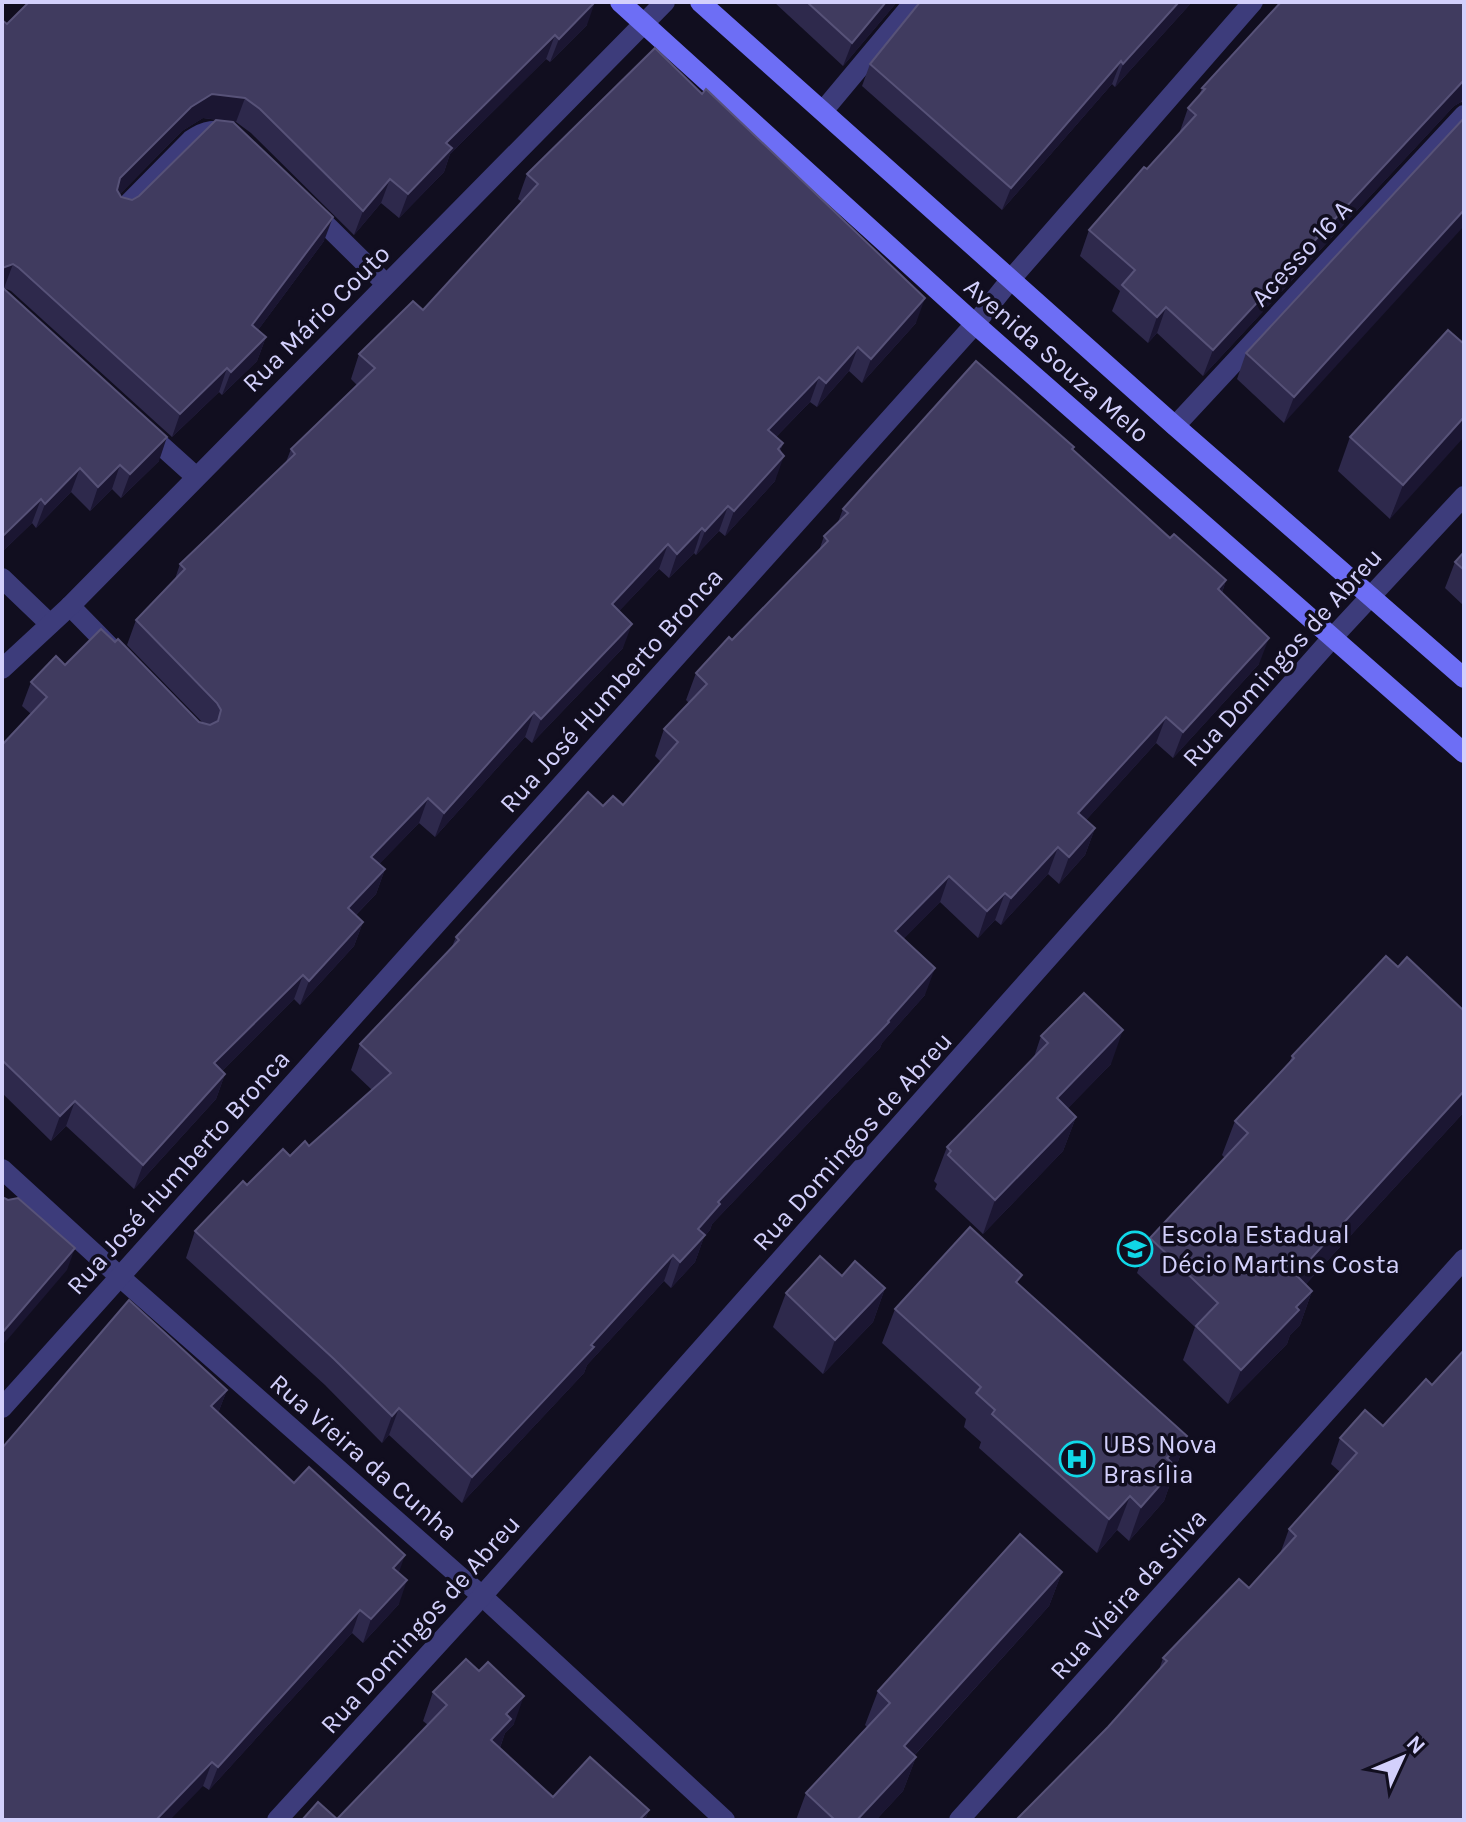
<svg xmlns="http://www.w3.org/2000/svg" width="1466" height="1822" viewBox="0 0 1466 1822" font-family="Karla,sans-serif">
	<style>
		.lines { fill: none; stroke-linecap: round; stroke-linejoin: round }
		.lane { stroke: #3d3c7b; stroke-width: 20 }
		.street { stroke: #3d3c7b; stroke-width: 20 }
		.secondary { stroke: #6d6ef5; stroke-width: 20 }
		.wall { fill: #2e294c; fill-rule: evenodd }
		.shaded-wall { fill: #1b1632 }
		.building { fill: #403b5f; stroke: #575278; stroke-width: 2 }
		.labels { text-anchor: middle; stroke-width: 7; stroke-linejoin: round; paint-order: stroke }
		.street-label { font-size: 26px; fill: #d3d0fc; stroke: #110e1f }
		.poi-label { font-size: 26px; fill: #d3d0fc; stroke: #110e1f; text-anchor: start }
	</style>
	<rect width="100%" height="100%" fill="#110e1f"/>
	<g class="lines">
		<g class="lane">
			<polyline points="823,111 914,2"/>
			<polyline points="310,209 386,284"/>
			<path d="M121,211l70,-71c14,-10 25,-12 41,-5"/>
			<polyline points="1175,426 1464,115"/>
			<polyline points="144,430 195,476"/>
			<polyline points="2,578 50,624"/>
			<polyline points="70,606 115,652"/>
		</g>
		<g class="street">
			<polyline points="2,669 70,606 665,2"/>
			<polyline points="2,1169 119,1276 482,1596 725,1820"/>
			<polyline points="2,1408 975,324 1011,279 1253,2"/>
			<polyline points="277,1820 482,1596 1333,637 1464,496"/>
			<polyline points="959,1820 1464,1259"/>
		</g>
		<g class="secondary">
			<polyline points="620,2 975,324 1464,753"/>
			<polyline points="700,2 1175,426 1464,678"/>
		</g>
	</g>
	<g class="wall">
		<polygon points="774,2 897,2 843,66"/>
		<polygon points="920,2 1192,2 1115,87 1112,84 1002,210 862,86 870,64"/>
		<polygon points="1464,2 1464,103 1461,102 1454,106 1203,376 1157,333 1148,343 1112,311 1120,291 1080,256 1089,230 1179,134 1188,108 1199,96 1202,88"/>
		<path d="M2,20l5,4 580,1 -37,37 -4,-3 -96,95 -6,18 -45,46 -18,-15 -27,32 -103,-102 -15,-11h-3l91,119 -66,89 8,7 -9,24 -35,34 -3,-3 -47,45 -161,-146 -7,-3 155,173 -38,37 -9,-9 -22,22 -19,-19 -35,36 -4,-5 -30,29zM203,118l29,4 -93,74 -7,4 -11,-3 -1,-3 62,-63z"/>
		<polygon points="1464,118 1284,423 1237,379 1246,353"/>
		<polygon points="527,174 916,323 862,383 849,371 817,407 810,402 776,437 783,443 780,452 775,481 725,536 719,531 696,555 694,553 669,578 659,569 619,611 623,648 532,743 525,737 435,837 419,823 379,864 385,869 376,894 356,915 363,922 354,946 300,1005 294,999 222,1071 225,1074 216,1099 134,1189 66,1126 51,1141 2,1093 2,745 31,714 22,706 31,682 65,665 203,723 127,645 136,620 175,579 180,564 286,462 291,449 357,385 351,379 359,354 423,310 522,202 518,199"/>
		<polygon points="1464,344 1390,519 1338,471 1350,437"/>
		<polygon points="1073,450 1170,538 1226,580 1222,593 1259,664 1173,758 1156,743 1086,820 1095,828 1085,855 1059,884 1048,874 1001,925 995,920 978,938 940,902 903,939 925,995 882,1043 880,1048 712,1224 710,1230 704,1237 695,1262 671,1288 664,1281 587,1365 584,1373 462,1503 389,1435 382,1443 325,1385 186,1258 195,1231 247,1185 290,1156 309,1146 372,1090 351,1070 360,1044 451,949 456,937 603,806 623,805 661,762 655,756 664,729 689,703 686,700 696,673 732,640 819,551 824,536 838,522 843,509"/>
		<polygon points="1464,552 1464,606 1445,588 1455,562"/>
		<polygon points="1398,967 1464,1011 1464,1112 1306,1284 1312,1291 1300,1325 1290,1335 1287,1344 1228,1404 1183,1360 1195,1327 1137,1273 1150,1238 1225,1158 1222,1155 1235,1121 1289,1063 1292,1056"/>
		<polygon points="1041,1036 1111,1064 1067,1109 1076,1117 1063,1151 983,1234 935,1189 937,1184 934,1181 947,1147 1034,1057"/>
		<polygon points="842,1276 885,1288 873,1322 823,1374 773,1327 786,1293"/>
		<polygon points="1019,1284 1187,1436 1164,1501 1129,1541 1117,1530 1097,1553 979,1448 981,1442 964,1427 966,1419 882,1343 895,1309"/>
		<polygon points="1432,1385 1464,1820 1108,1727 1159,1670 1163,1658 1249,1588 1280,1554 1289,1529 1340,1472 1331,1464 1340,1438 1383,1426"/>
		<polygon points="227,1390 218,1413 294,1483 399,1573 399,1604 363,1643 352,1633 209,1790 203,1786 2,1820"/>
		<polygon points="1062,1572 1049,1606 914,1756 916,1757 903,1791 876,1820 796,1820 806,1793 867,1727 865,1725 878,1691"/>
		<polygon points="433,1692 514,1724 505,1733 500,1748 553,1797 649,1810 645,1820 302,1820 337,1819 428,1725 423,1721"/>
	</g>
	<g class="shaded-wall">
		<polygon points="595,2 587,25 550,62 559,39"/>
		<polygon points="886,2 897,2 843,66 852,43"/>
		<polygon points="1179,2 1192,2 1115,87 1123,64"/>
		<polygon points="555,35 546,59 450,154 444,172 399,218 408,194 446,143"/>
		<polygon points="1121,61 1112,84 1002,210 1011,188"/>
		<polygon points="1464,80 1464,94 1461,102 1454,106 1203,376 1213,350"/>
		<polygon points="212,94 245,98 236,122 203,118 182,131 112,202 120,178 191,107"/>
		<polygon points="390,179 381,203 354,235 363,211"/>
		<polygon points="1464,210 1464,226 1284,423 1294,397"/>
		<polygon points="333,217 324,241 244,349 252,325"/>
		<polygon points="13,264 4,288 2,289 2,268"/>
		<polygon points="925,298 916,323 862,383 871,359"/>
		<polygon points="1166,307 1157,333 1148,343 1157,317"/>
		<polygon points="266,337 257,361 222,395 231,372"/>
		<polygon points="858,347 849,371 817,407 826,383"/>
		<polygon points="227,368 219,392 172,437 180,414"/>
		<polygon points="819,377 810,402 759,454 768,430"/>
		<polygon points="1464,417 1464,437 1390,519 1403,485"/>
		<polygon points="167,437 159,461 121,498 130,474"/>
		<polygon points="783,443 774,467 784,456 775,481 725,536 734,511"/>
		<polygon points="120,465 112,489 90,511 98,487"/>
		<polygon points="80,468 71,492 36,528 45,504"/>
		<polygon points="41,499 32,523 2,552 2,537"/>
		<polygon points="728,506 719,531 696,555 705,531"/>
		<polygon points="702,528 694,553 669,578 677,554"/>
		<polygon points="668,544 659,569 603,628 612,604"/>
		<polygon points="1226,580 1217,607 1218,589"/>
		<polygon points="632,624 623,648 532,743 541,719"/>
		<polygon points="1269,638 1259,664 1173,758 1183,732"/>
		<polygon points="534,712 525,737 435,837 444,813"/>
		<polygon points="1166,717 1156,743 1068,840 1078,813"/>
		<polygon points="428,798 419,823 362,882 371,857"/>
		<polygon points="1095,828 1085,855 1059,884 1069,857"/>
		<polygon points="1058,847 1048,874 1001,925 1011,898"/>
		<polygon points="385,869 376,894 339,932 348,908"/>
		<polygon points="949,876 940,902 885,958 895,931"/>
		<polygon points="1005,893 995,920 978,938 987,911"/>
		<polygon points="363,922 354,946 300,1005 309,981"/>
		<polygon points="935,968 925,995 882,1043 880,1048 712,1224 710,1230 704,1237 695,1262 671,1288 680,1262 698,1229 718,1202 888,1021"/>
		<polygon points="303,975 294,999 205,1088 214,1063"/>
		<polygon points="1123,1030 1111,1064 1044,1133 1057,1098"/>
		<polygon points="225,1074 216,1099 134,1189 143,1165"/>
		<polygon points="1464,1091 1464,1112 1283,1309 1296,1275"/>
		<polygon points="75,1101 66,1126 51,1141 60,1116"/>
		<polygon points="1076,1117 1063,1151 983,1234 995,1200"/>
		<polygon points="75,1248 67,1270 2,1346 2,1333"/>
		<polygon points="673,1255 664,1281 587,1365 584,1373 462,1503 472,1477"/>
		<polygon points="885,1288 873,1322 823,1374 835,1340"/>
		<polygon points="1312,1291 1300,1325 1290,1335 1287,1344 1228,1404 1241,1370 1296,1307"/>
		<polygon points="227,1390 218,1413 211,1406"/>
		<polygon points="399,1408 389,1435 382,1443 392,1416"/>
		<polygon points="1187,1436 1164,1501 1129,1541 1141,1507 1167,1458"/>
		<polygon points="1130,1496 1117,1530 1097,1553 1109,1519"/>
		<polygon points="405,1555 397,1578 393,1568"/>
		<polygon points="1062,1572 1049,1606 891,1781 904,1746"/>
		<polygon points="407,1580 399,1604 363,1643 371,1619"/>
		<polygon points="360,1610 352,1633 209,1790 218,1767"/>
		<polygon points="524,1696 514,1724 505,1733 500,1747 481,1769 491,1740 506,1714"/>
		<polygon points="916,1757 903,1791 876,1820 857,1820"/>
		<polygon points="212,1762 203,1786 170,1820 156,1820"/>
		<polygon points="649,1810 645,1820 639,1820"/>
	</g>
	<g class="building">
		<polygon points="29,2 595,2 559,39 555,35 446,143 452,148 408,194 390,179 363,211 260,109 245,98 212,94 191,107 120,178 117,190 121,197 132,200 139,196 216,120 233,122 333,217 252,325 266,337 231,372 227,368 180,414 19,268 13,264 2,268 2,20 7,24"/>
		<polygon points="807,2 886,2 852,43"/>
		<polygon points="920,2 1179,2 1123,64 1121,61 1011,188 870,64"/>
		<polygon points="1281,2 1464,2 1464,80 1213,350 1166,307 1157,317 1122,285 1135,270 1089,230 1144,167 1147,169 1196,115 1188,108 1205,89 1202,88"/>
		<polygon points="655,48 702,94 706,89 925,298 871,359 858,347 826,383 819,377 768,430 783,443 778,449 784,456 734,511 728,506 705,531 702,528 677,554 668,544 612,604 632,624 541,719 534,712 444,813 428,798 371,857 385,869 348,908 363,922 309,981 303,975 214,1063 225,1074 143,1165 75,1101 60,1116 2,1060 2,745 47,697 31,682 56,656 65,665 101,629 115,642 118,639 199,722 210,725 218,721 221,710 217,703 136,620 185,569 180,564 295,454 291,449 375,368 359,354 413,301 423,310 538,184 527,174"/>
		<polygon points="1464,118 1464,210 1294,397 1246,353"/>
		<polygon points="2,287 167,437 130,474 120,465 98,487 80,468 45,504 41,499 2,537"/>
		<polygon points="1448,330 1464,344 1464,417 1403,485 1350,437"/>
		<polygon points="976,361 1074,447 1072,449 1170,538 1174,534 1226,580 1218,589 1269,638 1183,732 1166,717 1078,813 1095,828 1069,857 1058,847 1011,898 1005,893 987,911 949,876 895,931 935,968 888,1021 889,1022 718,1202 720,1204 698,1229 705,1235 680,1262 673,1255 591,1345 594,1347 472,1477 399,1408 392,1416 334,1359 195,1231 243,1181 247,1185 283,1149 290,1156 305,1141 309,1146 391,1073 360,1044 459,940 456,937 588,792 603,806 613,796 623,805 678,742 664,729 707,684 696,673 729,637 732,640 828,541 824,536 848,513 843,509"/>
		<polygon points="1464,552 1464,570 1455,562"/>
		<polygon points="1386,956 1398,967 1407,957 1464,1011 1464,1091 1296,1275 1312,1291 1296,1307 1299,1310 1241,1370 1196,1326 1218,1303 1150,1238 1248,1133 1235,1121 1294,1058 1292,1056"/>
		<polygon points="1084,993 1123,1030 1057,1098 1076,1117 995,1200 948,1155 951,1151 947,1147 1048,1043 1041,1036"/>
		<polygon points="2,1197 8,1200 18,1198 75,1248 2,1333"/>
		<polygon points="970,1227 1022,1275 1016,1282 1187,1436 1167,1458 1176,1467 1141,1507 1130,1496 1109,1519 992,1414 995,1410 976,1393 981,1387 895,1309"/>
		<polygon points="820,1256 842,1276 855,1261 885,1288 835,1340 786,1293"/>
		<polygon points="129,1300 227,1390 211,1406 294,1483 309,1467 405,1555 393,1568 407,1580 371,1619 360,1610 218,1767 212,1762 156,1820 2,1820 2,1448"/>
		<polygon points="1464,1350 1464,1820 1016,1820 1108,1727 1167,1661 1163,1658 1239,1579 1249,1588 1296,1536 1289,1529 1357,1453 1340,1438 1365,1410 1383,1426 1426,1379 1432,1385"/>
		<polygon points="1020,1534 1062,1572 904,1746 916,1757 857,1820 835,1820 806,1793 890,1703 878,1691"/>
		<polygon points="466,1659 479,1671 488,1662 524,1696 506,1714 511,1719 491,1740 553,1797 590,1757 649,1810 639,1820 302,1820 318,1802 337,1819 447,1705 433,1692"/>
	</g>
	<defs>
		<g id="school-ring" transform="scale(1.8)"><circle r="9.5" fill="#110e1f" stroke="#10d7e7" stroke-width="1.5"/><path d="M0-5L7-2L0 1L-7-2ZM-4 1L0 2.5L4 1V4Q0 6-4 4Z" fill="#10d7e7"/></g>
		<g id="hospital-ring" transform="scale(1.8)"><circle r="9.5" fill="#110e1f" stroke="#10d7e7" stroke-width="1.5"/><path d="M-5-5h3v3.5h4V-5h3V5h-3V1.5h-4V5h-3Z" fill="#10d7e7"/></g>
	</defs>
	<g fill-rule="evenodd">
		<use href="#school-ring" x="1135" y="1249"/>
		<use href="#hospital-ring" x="1077" y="1459"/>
	</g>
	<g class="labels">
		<g class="street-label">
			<text transform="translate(1301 253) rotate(-47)" y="9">Acesso 16 A</text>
			<text transform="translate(316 318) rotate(-45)" y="9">Rua Mário Couto</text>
			<text transform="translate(1057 360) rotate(41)" y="9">Avenida Souza Melo</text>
			<text transform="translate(1282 657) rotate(-48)" y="9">Rua Domingos de Abreu</text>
			<text transform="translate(611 690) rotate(-48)" y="9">Rua José Humberto Bronca</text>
			<text transform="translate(852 1141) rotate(-48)" y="9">Rua Domingos de Abreu</text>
			<text transform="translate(178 1172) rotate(-48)" y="9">Rua José Humberto Bronca</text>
			<text transform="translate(364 1457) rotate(41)" y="9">Rua Vieira da Cunha</text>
			<text transform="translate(1128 1594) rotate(-48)" y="9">Rua Vieira da Silva</text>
			<text transform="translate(420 1624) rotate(-48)" y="9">Rua Domingos de Abreu</text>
		</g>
		<g class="poi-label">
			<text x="1161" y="1243">Escola Estadual<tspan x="1161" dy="30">Décio Martins Costa</tspan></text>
			<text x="1103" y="1453">UBS Nova<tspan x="1103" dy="30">Brasília</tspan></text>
		</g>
	</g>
	<rect width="1466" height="1822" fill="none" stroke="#d3d0fc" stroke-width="8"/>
	<g transform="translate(1402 1758) rotate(46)" stroke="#110e1f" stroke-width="6" paint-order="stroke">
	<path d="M0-6L14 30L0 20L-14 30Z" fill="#d3d0fc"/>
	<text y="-12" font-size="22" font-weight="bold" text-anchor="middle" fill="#d3d0fc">N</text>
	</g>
</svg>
